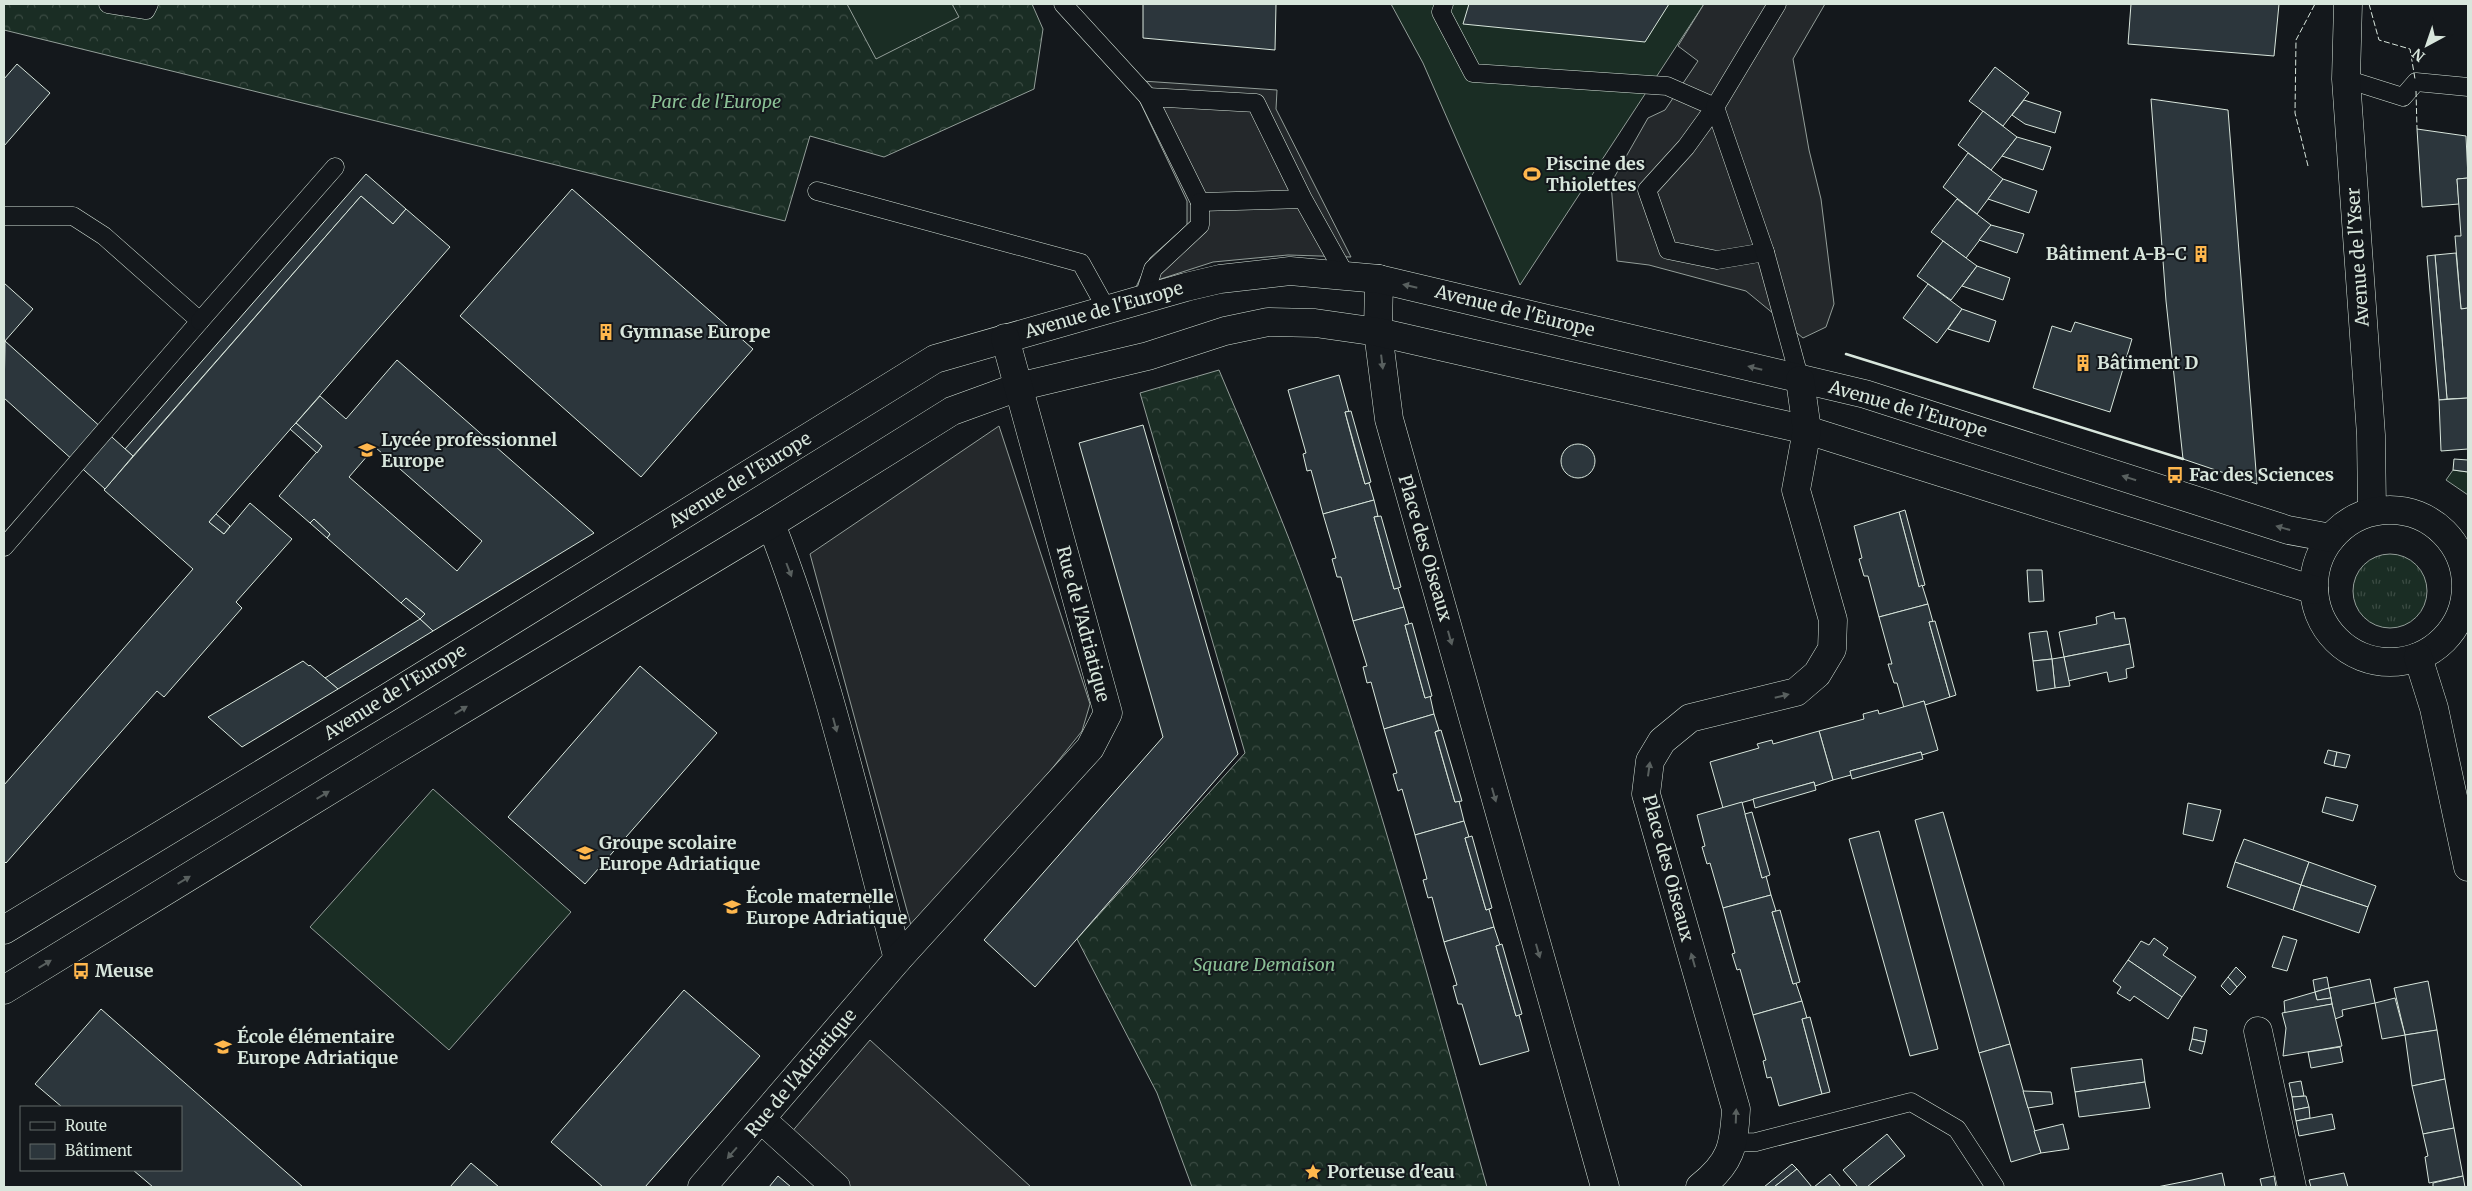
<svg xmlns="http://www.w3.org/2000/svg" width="2472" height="1191" viewBox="0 0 2472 1191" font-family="Merriweather,serif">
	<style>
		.grass { fill: url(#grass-tufts); stroke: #939e99 }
		.forest { fill: url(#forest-crowns); stroke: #939e99 }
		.garden { fill: #1a2d24; stroke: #939e99 }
		.parking { fill: #24282b; stroke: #939e99 }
		.building { fill: #2c363c; stroke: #d8e6dc; fill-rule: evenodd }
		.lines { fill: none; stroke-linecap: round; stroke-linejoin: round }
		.lane-casing { stroke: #d8e6dc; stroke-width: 19 }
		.street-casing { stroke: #d8e6dc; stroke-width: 29 }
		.lane { stroke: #14181c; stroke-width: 18 }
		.street { stroke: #14181c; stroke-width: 28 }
		.fence { stroke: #d8e6dc; stroke-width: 1; stroke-dasharray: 6 2.5; stroke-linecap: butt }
		.wall { stroke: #d8e6dc; stroke-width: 2.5 }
		.oneway { fill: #59605f }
		.labels { text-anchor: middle; stroke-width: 4; stroke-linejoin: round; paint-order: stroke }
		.park-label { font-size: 18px; font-style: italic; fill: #8ac095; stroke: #14181c }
		.poi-label { font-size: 18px; font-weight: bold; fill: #d8e6dc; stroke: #14181c; text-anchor: start }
		.street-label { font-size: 18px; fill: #d8e6dc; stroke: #14181c }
	</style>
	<defs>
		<pattern id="grass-tufts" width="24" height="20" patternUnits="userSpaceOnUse" patternTransform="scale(1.25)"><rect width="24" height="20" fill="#1a2d24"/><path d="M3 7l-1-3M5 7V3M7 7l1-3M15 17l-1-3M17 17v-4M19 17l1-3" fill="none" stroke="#3b4b43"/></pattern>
		<pattern id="forest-crowns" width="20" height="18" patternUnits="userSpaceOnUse" patternTransform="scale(1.25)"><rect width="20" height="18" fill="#1a2d24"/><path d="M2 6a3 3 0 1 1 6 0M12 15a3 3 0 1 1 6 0" fill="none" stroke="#3b4b43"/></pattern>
	</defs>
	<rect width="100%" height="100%" fill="#14181c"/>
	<circle class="grass" cx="2390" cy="591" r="37"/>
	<g class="forest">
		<polygon points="4,4 1032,4 1043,29 1034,89 884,157 810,136 785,221 4,30"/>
		<path d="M1219,370c31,74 64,149 91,225 68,194 121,394 177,592h-295l-35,-94 -80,-154 168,-186 -105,-360z"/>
	</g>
	<g class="garden">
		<polygon points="847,4 952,4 959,17 876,59"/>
		<polygon points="1391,4 1704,4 1520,285 1423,63"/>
		<polygon points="2453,470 2468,472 2468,495 2446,480"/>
		<polygon points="433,789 571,912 449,1050 310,927"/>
	</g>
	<g class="parking">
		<polygon points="1704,4 1825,4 1793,59 1809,150 1821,199 1834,304 1826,327 1803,338 1746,291 1649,265 1617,261 1611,183 1648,118 1665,110 1698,61 1678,46"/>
		<polygon points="1127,80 1277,90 1276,109 1351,257 1288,255 1213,262 1136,287 1150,258 1187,225 1187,201 1140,102"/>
		<polygon points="999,426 1090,704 1082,731 915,940 810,554"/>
		<polygon points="870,1040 1031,1187 836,1187 784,1141"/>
	</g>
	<g class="building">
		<polygon points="1143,4 1276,4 1275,50 1143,38"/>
		<polygon points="1469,4 1669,4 1645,42 1463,24"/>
		<polygon points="2131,4 2279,4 2274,56 2128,44"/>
		<polygon points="17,64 50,93 4,146 4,79"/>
		<polygon points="1995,67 2029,93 2003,126 1969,101"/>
		<polygon points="2151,99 2228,110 2257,484 2183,459 2166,301"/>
		<polygon points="2024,100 2061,112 2055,133 2025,124 2012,115"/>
		<polygon points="1983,111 2017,137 1991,170 1958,145"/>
		<polygon points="2417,129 2466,136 2468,178 2457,179 2459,204 2422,207"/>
		<polygon points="2017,137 2051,147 2043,170 2002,156"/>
		<polygon points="1968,153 2003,179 1977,214 1943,187"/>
		<polygon points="366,174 406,209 393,224 361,196 133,456 125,449"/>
		<polygon points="2468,178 2468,308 2461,309 2455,236 2461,236 2457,179"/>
		<polygon points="2003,179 2037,191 2029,213 1988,199"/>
		<polygon points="572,189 753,349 641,477 460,316"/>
		<polygon points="361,196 393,224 406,209 450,247 209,522 224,534 250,503 292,539 236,602 242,608 164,697 157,691 6,863 4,861 4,785 193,569 104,490"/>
		<polygon points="1957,199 1991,225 1966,258 1931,232"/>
		<polygon points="1991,225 2024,234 2017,253 1979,240"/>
		<polygon points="1943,241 1977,266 1951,300 1917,276"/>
		<polygon points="2456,253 2461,309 2468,308 2468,398 2447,399 2435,255"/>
		<polygon points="2435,255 2447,399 2439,400 2427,256"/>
		<polygon points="1977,266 2010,278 2003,300 1962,286"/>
		<polygon points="4,283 33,309 4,342"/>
		<polygon points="1928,284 1962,309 1937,343 1903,318"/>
		<polygon points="1962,309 1996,321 1989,342 1948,329"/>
		<polygon points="2075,322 2132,339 2110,412 2033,388 2052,326 2071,332"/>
		<polygon points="5,341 133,456 105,489 4,398"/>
		<path d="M397,360l197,173 -161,98 -13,-12 5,-5 -19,-16 -5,5 -74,-65 3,-4 -16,-15 -4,4 -31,-27 43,-50 -26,-23 24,-27 26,23zM375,447l107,94 -25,30 -108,-94z"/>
		<polygon points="1339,375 1349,412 1345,412 1354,446 1365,484 1369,483 1374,500 1323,514 1311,470 1307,471 1303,454 1306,453 1288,390"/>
		<polygon points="2468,398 2468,449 2441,451 2439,400"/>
		<polygon points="1351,411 1371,482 1365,484 1345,412"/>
		<polygon points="296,423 322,446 317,453 290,429"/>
		<polygon points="1143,425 1238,754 1035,987 984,940 1163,737 1079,443"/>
		<circle cx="1578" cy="461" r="17"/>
		<polygon points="2454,459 2468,460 2468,472 2453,470"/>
		<polygon points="1374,500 1378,516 1374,517 1394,589 1398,588 1404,607 1353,621 1341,577 1337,577 1332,559 1336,558 1323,514"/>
		<polygon points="1905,510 1925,585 1919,587 1899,512"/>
		<polygon points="1899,512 1919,587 1922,585 1928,604 1879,617 1868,576 1864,576 1859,559 1862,558 1854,526"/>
		<polygon points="216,514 230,526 224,534 209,522"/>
		<polygon points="1381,516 1401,587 1398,588 1394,589 1374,517"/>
		<polygon points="314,519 330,534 327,538 310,523"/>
		<polygon points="2027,570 2042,570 2044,601 2029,602"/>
		<polygon points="406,598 425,614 420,619 401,603"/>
		<polygon points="1928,604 1933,622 1929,622 1950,697 1925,705 1924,701 1904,708 1897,683 1894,683 1888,664 1892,664 1879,617"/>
		<polygon points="1404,607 1409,624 1405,625 1425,698 1430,696 1434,714 1384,729 1371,682 1367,683 1363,667 1367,666 1353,621"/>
		<polygon points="2114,612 2115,619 2125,618 2130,644 2064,657 2059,632 2097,624 2096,617"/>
		<polygon points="420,619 433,631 338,689 325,678"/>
		<polygon points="1935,621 1956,695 1950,697 1929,622"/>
		<polygon points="1412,623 1432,696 1425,698 1405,625"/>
		<polygon points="2047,631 2052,659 2033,661 2029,633"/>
		<polygon points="2130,644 2134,667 2126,669 2127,678 2109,682 2107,672 2068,681 2064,657"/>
		<polygon points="2064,657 2070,686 2055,688 2052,659"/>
		<polygon points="2052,659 2055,688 2037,691 2033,661"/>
		<polygon points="303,661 309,666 310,665 338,689 242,747 208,717"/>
		<polygon points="640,666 717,733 585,884 508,817"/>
		<polygon points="1924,701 1938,750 1922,755 1921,752 1850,771 1851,775 1833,780 1819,731 1864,719 1863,714 1878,710 1879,714"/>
		<polygon points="1434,714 1439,730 1435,732 1442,757 1455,802 1459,801 1464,821 1415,835 1402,789 1398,791 1393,774 1397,773 1384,729"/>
		<polygon points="1441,730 1462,801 1455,802 1435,732"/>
		<polygon points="1819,731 1833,780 1815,786 1814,782 1723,808 1710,762 1759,748 1757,744 1772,740 1773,744"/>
		<polygon points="2328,750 2337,752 2334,766 2324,763"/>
		<polygon points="1921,752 1923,759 1852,779 1850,771"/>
		<polygon points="2337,752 2350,755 2346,768 2334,766"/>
		<polygon points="1814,782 1816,790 1755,808 1753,799"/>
		<polygon points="2326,797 2358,805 2353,821 2322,812"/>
		<polygon points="1742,802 1762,878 1766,876 1771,895 1723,908 1710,863 1707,864 1702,847 1705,846 1697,815"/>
		<polygon points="2188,803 2221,810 2213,841 2183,834"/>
		<polygon points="1752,812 1770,875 1762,878 1745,814"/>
		<polygon points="1943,812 2010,1044 1979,1053 1915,820"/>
		<polygon points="1464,821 1469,837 1465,838 1486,910 1489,909 1494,927 1444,942 1432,897 1428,898 1423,880 1427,879 1415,835"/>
		<polygon points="1879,831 1938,1049 1910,1056 1849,839"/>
		<polygon points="1472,836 1492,908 1486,910 1465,838"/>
		<polygon points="2244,839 2309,862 2301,885 2235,862"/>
		<polygon points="2235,862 2301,885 2293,910 2227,887"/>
		<polygon points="2309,862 2376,886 2368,907 2301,885"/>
		<polygon points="2301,885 2368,907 2359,933 2293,910"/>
		<polygon points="1771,895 1776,911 1772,912 1793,984 1796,983 1802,1001 1753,1015 1740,969 1737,970 1732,954 1735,953 1723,908"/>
		<polygon points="1780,910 1800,982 1793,984 1772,912"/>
		<polygon points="1494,927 1500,945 1496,946 1516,1016 1519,1015 1529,1051 1480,1065 1462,1004 1458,1004 1453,986 1457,985 1444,942"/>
		<polygon points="2283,936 2297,940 2287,971 2272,967"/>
		<polygon points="2154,938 2168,948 2163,955 2196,977 2182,997 2128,960 2141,941 2149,945"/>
		<polygon points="1502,944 1522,1014 1516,1016 1496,946"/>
		<polygon points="2128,960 2182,997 2168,1019 2134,996 2130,1001 2117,993 2121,987 2113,981"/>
		<polygon points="2236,967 2246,977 2237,987 2228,977"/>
		<polygon points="2228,977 2237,987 2230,995 2221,986"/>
		<polygon points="2327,977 2329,988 2315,992 2313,980"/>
		<polygon points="2370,979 2375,1003 2342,1010 2343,1016 2335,1019 2329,988"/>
		<polygon points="2428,981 2437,1030 2405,1035 2394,988"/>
		<polygon points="2329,988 2331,998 2317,1000 2315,992"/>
		<polygon points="684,990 760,1056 645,1187 603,1187 551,1142"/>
		<polygon points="2315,992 2317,1000 2331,998 2332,1004 2285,1013 2284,1001"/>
		<polygon points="2395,998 2405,1035 2382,1039 2375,1003"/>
		<polygon points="1802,1001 1807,1018 1802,1019 1822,1094 1779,1106 1771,1077 1767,1078 1763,1061 1766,1060 1753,1015"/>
		<polygon points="2332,1004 2342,1046 2283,1056 2286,1028 2282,1013"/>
		<polygon points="101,1009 303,1187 153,1187 133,1170 181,1170 181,1107 62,1107 35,1084"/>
		<polygon points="1810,1017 1830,1092 1822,1094 1802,1019"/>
		<polygon points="2194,1027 2207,1030 2205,1042 2192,1039"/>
		<polygon points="2437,1030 2445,1079 2412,1086 2405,1035"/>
		<polygon points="2192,1039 2205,1042 2202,1054 2189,1050"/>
		<polygon points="2010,1044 2041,1153 2011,1162 1979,1053"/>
		<polygon points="2340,1047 2343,1062 2311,1068 2308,1052"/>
		<polygon points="2142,1059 2145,1082 2075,1092 2071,1068"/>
		<polygon points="2445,1079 2454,1128 2423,1134 2412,1086"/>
		<polygon points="2301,1081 2304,1096 2292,1097 2289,1083"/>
		<polygon points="2145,1082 2150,1108 2079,1117 2075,1092"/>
		<polygon points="2023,1091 2051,1092 2053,1104 2028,1108"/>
		<polygon points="2306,1096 2309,1107 2294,1110 2292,1097"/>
		<polygon points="2309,1107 2310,1118 2296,1121 2294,1110"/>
		<polygon points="2332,1114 2335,1129 2299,1136 2296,1121"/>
		<polygon points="2063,1124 2069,1149 2041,1153 2034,1131"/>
		<polygon points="2454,1128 2463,1176 2429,1183 2425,1157 2428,1156 2423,1134"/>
		<polygon points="1887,1134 1905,1156 1867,1187 1858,1187 1843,1170"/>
		<polygon points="471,1163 499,1187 450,1187"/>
		<polygon points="1792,1164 1797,1169 1774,1187 1764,1187"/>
		<polygon points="1797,1169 1812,1187 1774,1187"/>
		<polygon points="2222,1173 2225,1187 2157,1187 2192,1180"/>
		<polygon points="2344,1173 2348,1187 2311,1187 2309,1180"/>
		<polygon points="1830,1174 1841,1187 1814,1187"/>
		<polygon points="778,1176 791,1187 769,1187"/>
		<polygon points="2274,1176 2276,1187 2262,1187 2260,1179"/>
		<polygon points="2463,1176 2465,1187 2433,1187 2433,1183"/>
	</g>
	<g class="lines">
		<g class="lane-casing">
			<g id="lane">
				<polyline points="108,4 146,10 149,4"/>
				<polyline points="1063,4 1148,97"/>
				<polyline points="1444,4 1441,12 1473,73 1667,86 1715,107 1686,147 1647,190 1668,250 1717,260 1765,252"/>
				<polyline points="1777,4 1715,107 1765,252 1800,380"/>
				<polyline points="2346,79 2403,97 2416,82 2468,87"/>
				<polyline points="817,191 1081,263 1107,310"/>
				<polyline points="1303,199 1256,103 1148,97 1200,202 1303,199 1346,276"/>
				<polyline points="4,216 73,216 104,236 200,321 4,547"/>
				<polyline points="1143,300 1153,269 1200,225 1200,202"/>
				<polyline points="200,321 335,167"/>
				<polyline points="1734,1143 1756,1142 1911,1102 1957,1129 1995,1187"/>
			</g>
		</g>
		<g class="street-casing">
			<g id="street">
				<polyline points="2348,4 2346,79 2371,435 2372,509"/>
				<polyline points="1379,279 1378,332 1389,419 1605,1187"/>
				<circle cx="2390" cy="586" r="76"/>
				<path d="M771,524c55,141 88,289 127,435"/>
				<polyline points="2418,657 2434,708 2468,867"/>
				<polyline points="4,930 387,698 935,359 1186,287 1220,279 1290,271 1379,279 1865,394 2288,530 2331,538"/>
				<polyline points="4,990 392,752 771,524 952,411 1018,387 1148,356 1225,331 1268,322 1315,323 1378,332 1807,430 2314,590"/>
				<polyline points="2258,1031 2292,1187"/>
				<polyline points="762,1120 836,1187"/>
				<polyline points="702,1187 898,959 1090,748 1108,713 1005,338"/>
				<path d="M1700,1187c31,-24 34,-41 36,-78l-90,-315 4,-33 12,-20 28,-23 106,-26 21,-18 15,-25 1,-29 -37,-130 11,-60 -7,-50"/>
			</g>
		</g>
		<use href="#lane" class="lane"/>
		<use href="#street" class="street"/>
		<g class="fence">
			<polyline points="2369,4 2379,40 2410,49 2415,79"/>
			<polyline points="2416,91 2417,129"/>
			<polyline points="2308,166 2295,113 2296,40 2315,4"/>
		</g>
		<polyline class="wall" points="1846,354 2183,459"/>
	</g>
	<defs><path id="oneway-solid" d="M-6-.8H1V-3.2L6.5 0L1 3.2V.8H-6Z" transform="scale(1.25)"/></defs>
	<g class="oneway">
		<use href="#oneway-solid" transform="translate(1410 286) rotate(-167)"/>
		<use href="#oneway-solid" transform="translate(1382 362) rotate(83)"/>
		<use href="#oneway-solid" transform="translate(1755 368) rotate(-166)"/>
		<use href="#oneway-solid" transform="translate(2129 478) rotate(-162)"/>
		<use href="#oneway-solid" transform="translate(2283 528) rotate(-164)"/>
		<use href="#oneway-solid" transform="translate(789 570) rotate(69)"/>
		<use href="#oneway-solid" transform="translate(1450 638) rotate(74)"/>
		<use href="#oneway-solid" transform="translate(1782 696) rotate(-14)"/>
		<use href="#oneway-solid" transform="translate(461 710) rotate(-31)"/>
		<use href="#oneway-solid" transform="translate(835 725) rotate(75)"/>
		<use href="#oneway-solid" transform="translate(1649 769) rotate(-82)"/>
		<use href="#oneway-solid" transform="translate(323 795) rotate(-31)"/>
		<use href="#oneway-solid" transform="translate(1494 795) rotate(74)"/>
		<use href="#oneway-solid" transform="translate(184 880) rotate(-31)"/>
		<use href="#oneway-solid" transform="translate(1538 951) rotate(74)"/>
		<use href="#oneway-solid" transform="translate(1693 960) rotate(-106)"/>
		<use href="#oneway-solid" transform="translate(45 964) rotate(-31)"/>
		<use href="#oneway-solid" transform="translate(1736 1116) rotate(-88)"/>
		<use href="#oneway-solid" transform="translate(732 1153) rotate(131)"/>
	</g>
	<defs>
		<g id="stadium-bare" transform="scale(1.35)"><path d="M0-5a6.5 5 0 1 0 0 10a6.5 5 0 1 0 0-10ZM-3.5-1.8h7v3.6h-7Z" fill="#ffb74d" stroke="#14181c" stroke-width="2.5" paint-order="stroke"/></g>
		<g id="building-bare" transform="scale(1.35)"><path d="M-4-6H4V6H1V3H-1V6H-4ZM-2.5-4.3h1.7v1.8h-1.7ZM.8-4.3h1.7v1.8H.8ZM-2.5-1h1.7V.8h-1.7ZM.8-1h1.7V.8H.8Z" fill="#ffb74d" stroke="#14181c" stroke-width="2.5" paint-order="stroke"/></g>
		<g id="school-bare" transform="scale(1.35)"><path d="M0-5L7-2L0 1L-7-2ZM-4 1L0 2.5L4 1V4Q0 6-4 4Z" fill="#ffb74d" stroke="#14181c" stroke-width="2.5" paint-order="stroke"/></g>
		<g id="bus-bare" transform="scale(1.35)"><path d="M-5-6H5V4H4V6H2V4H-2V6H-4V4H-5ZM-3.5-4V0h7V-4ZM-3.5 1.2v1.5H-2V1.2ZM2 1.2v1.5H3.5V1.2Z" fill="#ffb74d" stroke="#14181c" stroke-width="2.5" paint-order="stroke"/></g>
		<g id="sight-bare" transform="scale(1.35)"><path d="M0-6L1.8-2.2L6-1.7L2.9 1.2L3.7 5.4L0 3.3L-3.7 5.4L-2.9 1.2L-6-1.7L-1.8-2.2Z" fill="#ffb74d" stroke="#14181c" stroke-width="2.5" paint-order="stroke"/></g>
	</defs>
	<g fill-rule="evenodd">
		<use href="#stadium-bare" x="1532" y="174"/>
		<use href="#building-bare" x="2201" y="254"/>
		<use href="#building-bare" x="606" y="332"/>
		<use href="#building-bare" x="2083" y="363"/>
		<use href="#school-bare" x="367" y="450"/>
		<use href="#bus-bare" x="2175" y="475"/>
		<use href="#school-bare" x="585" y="853"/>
		<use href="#school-bare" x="732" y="907"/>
		<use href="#bus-bare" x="81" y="971"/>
		<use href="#school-bare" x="223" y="1047"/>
		<use href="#sight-bare" x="1313" y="1172"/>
	</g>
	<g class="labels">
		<g class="park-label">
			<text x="716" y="108">Parc de l'Europe</text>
			<text x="1264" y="971">Square Demaison</text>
		</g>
		<g class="poi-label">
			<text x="1546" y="170">Piscine des<tspan x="1546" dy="21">Thiolettes</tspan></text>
			<text x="2187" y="260" text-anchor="end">Bâtiment A-B-C</text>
			<text x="620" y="338">Gymnase Europe</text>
			<text x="2097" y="369">Bâtiment D</text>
			<text x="381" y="446">Lycée professionnel<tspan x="381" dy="21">Europe</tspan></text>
			<text x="2189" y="481">Fac des Sciences</text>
			<text x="599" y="849">Groupe scolaire<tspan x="599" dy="21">Europe Adriatique</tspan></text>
			<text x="746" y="903">École maternelle<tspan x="746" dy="21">Europe Adriatique</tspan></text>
			<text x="95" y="977">Meuse</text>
			<text x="237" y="1043">École élémentaire<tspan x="237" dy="21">Europe Adriatique</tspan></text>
			<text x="1327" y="1178">Porteuse d'eau</text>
		</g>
		<g class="street-label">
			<text transform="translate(2358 257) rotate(-94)" y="6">Avenue de l'Yser</text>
			<text transform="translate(1104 310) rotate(-16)" y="6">Avenue de l'Europe</text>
			<text transform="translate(1515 311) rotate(14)" y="6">Avenue de l'Europe</text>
			<text transform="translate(1908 409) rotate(16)" y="6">Avenue de l'Europe</text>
			<text transform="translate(740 480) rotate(-32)" y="6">Avenue de l'Europe</text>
			<text transform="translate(1425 548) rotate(74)" y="6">Place des Oiseaux</text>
			<text transform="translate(1083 624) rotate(75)" y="6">Rue de l'Adriatique</text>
			<text transform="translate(395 692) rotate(-32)" y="6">Avenue de l'Europe</text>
			<text transform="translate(1668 868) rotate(75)" y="6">Place des Oiseaux</text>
			<text transform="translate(801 1073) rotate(-50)" y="6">Rue de l'Adriatique</text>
		</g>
	</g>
	<rect width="2472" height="1191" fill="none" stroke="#d8e6dc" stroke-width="10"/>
	<rect x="20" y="1106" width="162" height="65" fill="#14181c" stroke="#626a69"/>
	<rect x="30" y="1122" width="25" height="8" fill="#14181c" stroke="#626a69"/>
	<text x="65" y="1131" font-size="15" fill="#d8e6dc">Route</text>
	<rect x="30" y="1144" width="25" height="15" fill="#2c363c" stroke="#626a69"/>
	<text x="65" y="1156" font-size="15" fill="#d8e6dc">Bâtiment</text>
	<g transform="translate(2427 45) rotate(220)" stroke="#14181c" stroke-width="4" paint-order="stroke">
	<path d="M0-4L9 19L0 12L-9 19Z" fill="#d8e6dc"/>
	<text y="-8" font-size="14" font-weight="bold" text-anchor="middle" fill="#d8e6dc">N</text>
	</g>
</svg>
